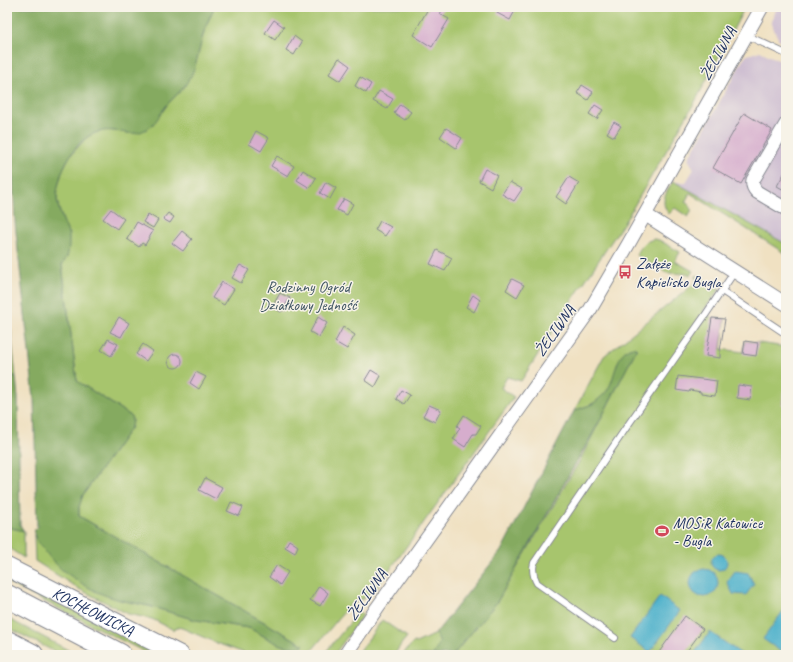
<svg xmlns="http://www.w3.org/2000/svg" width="793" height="662" viewBox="0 0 793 662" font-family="Caveat,sans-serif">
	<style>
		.industrial { fill: #cebed1 }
		.green { fill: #a7c56d; stroke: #617a66 }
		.forest { fill: #85aa60; stroke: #506c5f }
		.water { fill: #4cb0cb; stroke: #347094 }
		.building { fill: #d6adcd }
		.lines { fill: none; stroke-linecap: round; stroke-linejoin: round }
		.service-casing { stroke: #868890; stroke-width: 8 }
		.minor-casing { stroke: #868890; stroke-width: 15 }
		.secondary-casing { stroke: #868890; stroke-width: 20 }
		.motorway-casing { stroke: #868890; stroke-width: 24 }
		.service { stroke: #fff; stroke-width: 6 }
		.minor { stroke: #fff; stroke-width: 13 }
		.secondary { stroke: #fff; stroke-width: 18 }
		.motorway { stroke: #fff; stroke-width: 22 }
		.labels { text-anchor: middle; stroke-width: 3; stroke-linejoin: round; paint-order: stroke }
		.street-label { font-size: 16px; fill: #1b2f5e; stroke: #f7f3e8 }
		.poi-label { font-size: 16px; fill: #1b2f5e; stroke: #f7f3e8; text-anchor: start }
		.park-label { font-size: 16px; fill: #3e5462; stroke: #f7f3e8 }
	</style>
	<rect width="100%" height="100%" fill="#f7f3e8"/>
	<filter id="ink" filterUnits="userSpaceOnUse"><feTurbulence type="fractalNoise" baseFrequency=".025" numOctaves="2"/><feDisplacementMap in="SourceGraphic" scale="8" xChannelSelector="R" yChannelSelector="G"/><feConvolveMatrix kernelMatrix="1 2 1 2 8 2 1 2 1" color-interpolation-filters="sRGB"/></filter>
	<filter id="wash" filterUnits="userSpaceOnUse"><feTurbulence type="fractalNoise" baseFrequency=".012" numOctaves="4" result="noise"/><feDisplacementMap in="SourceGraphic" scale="16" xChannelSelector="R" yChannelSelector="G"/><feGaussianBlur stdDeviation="0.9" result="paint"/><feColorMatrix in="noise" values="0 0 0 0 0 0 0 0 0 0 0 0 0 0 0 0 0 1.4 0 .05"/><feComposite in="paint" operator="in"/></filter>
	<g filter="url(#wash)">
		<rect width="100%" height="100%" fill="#f0e1c2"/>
		<g class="industrial">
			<polygon points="777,7 786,7 786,44 779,40 771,24"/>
			<polygon points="760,51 786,64 786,244 675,182 686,182 694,169 688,159 745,56"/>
		</g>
		<g class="green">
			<polygon points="214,7 745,7 696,100 627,218 573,299 521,381 507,377 501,388 514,397 373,593 349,606 308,655 250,655 219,644 182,628 177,627 174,630 152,619 128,614 79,589 35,561 34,535 38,542 45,550 120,600 149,606 196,620 249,628 260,634 270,640 304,645 79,516 79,507 83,495 131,427 132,420 131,416 77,381 62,265 67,256 69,234 66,229 59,209 57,198 57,190 63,169 70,156 85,139 93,133 104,130 116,131 163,111 167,105 183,88 198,55 204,32"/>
			<path d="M673,181l113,63v10l-96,-61 -5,9c6,4 9,7 3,15l-13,-9 -6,6c-10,-12 -3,-21 4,-33z"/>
			<path d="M654,239l5,1 21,12 -5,9 18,10 -3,4 -2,-1 -21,-1 -31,-18c6,-9 7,-13 18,-16z"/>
			<path d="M697,275l23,14 -17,22 9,7 13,1 -4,30 22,3 2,-11 41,6v308h-333l44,-53 83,-142 57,-112h-8c-16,13 -12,32 -23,44 -4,4 -9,10 -14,12 -6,3 -12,4 -18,7l30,-55 95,-76 -4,-2z"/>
			<polygon points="7,295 16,377 7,373"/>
			<polygon points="7,527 24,531 24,558 13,551 7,544"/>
			<polygon points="12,578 164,655 151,655 10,584"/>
			<polygon points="359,612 363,615 334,655 323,655"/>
			<polygon points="7,618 70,651 78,655 61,655 7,627"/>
			<polygon points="382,620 407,637 402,643 394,655 357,655"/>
			<polygon points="435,634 440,641 440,645 433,655 403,655 407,649 414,642 416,643"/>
		</g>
		<g class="forest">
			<path d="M7,7h207c-3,9 -8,17 -10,25 -5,15 -6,30 -13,44 -3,4 -5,9 -8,12 -6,7 -12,12 -17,18 -5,7 -12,20 -19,23 -13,7 -20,4 -32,2 -23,-3 -37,11 -48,30 -5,9 -11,27 -10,38 1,12 7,23 11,34 2,4 1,19 -1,24 -1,2 -3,5 -5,8l15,116 54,35 1,4 -1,7 -48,68 -4,12v9l225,129 -7,3 -17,-3 -31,-17 -53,-8 -47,-14 -29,-6 -13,-4 -10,-4 -13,-7 -22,-15 -11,-11 -13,-17 -4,-7 1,-6 2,-2 -3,-129 -19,-175 -8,-177z"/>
			<path d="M633,347l4,1 -40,78 -100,176 -44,53h-20c4,-9 11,-12 2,-21l66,-83 73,-140c6,-3 12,-4 18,-7 5,-3 10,-8 14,-12 10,-12 9,-42 27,-45z"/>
			<polygon points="7,373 16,377 18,397 20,525 24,531 7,527"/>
		</g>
		<g class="water">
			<circle cx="719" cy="562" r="8"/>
			<circle cx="704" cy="583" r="14"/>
			<polygon points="735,571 748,573 754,584 746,595 733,594 727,582"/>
			<polygon points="660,596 680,611 650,652 630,638"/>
			<polygon points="786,607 786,655 763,639"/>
			<polygon points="710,632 743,655 693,655"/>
		</g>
		<g id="blocks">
			<g class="building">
				<polygon points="429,7 444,7 440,14 449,19 432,47 413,35"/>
				<polygon points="501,7 517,7 510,20 497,13"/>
				<polygon points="274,20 284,27 275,40 265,33"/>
				<polygon points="294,36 302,42 294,55 286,50"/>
				<polygon points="339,58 350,66 340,81 329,74"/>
				<polygon points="360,77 371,84 366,93 355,86"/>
				<polygon points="582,85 593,92 588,100 577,93"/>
				<polygon points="379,91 393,99 387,109 373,101"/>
				<polygon points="400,104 411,112 405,120 394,113"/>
				<polygon points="595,105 603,110 597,119 589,114"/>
				<polygon points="744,113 772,130 741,184 713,168"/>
				<polygon points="614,122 621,126 614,137 607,133"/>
				<polygon points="446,128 462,138 456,148 440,137"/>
				<polygon points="256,131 269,138 261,151 249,144"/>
				<polygon points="277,156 294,166 288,176 271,166"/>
				<polygon points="485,169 497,175 491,188 479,181"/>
				<polygon points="303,170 316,178 310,188 297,180"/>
				<polygon points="786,170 786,191 777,186"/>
				<polygon points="569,177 579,183 566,204 556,197"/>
				<polygon points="326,182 336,188 330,199 320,193"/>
				<polygon points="510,182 522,189 514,201 502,194"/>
				<polygon points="344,199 353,204 347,215 337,210"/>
				<polygon points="111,209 124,219 117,229 103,219"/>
				<polygon points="168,213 174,217 170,223 163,219"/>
				<polygon points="148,214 158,220 153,228 143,222"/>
				<polygon points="380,221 391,227 385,236 375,230"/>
				<polygon points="137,222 153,231 145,245 142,243 139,247 127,239"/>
				<polygon points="182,231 192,239 183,251 172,243"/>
				<polygon points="437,250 452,258 445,271 430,264"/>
				<polygon points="240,265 249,270 241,283 232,278"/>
				<polygon points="512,279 524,285 517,297 506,290"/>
				<polygon points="222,282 234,289 224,305 212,298"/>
				<polygon points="280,293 290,298 281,312 272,307"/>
				<polygon points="473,295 480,300 474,312 466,307"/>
				<polygon points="119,317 129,323 121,337 110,332"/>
				<polygon points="318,317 327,323 319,337 310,332"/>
				<polygon points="712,318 725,319 720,351 720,358 706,356"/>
				<polygon points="343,327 355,335 347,349 335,342"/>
				<polygon points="108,339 118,344 111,356 101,350"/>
				<polygon points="745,341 758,343 756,356 743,354"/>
				<polygon points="143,344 153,351 146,361 136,354"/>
				<circle cx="175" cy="361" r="7"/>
				<polygon points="371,370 381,376 375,387 365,380"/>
				<polygon points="196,372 206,377 199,389 190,383"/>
				<polygon points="678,376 717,381 715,396 701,394 701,392 690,390 689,392 676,390"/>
				<polygon points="738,385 752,387 750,400 737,398"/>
				<polygon points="401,390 410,395 404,404 396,399"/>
				<polygon points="783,391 786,392 786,405 782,405"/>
				<polygon points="429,405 441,410 435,422 423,416"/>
				<polygon points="464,415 481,426 476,434 473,434 465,447 453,439 460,428 457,426"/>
				<polygon points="205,478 222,487 216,499 199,490"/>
				<polygon points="231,502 243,507 239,516 227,511"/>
				<polygon points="289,540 298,546 295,553 285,547"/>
				<polygon points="277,565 288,572 280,585 269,577"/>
				<polygon points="319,586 328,593 320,606 310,600"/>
				<polygon points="685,616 703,629 684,655 657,655"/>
			</g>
		</g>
	</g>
	<g filter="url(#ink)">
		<use href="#blocks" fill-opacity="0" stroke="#868890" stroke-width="1"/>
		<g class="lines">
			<g class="service-casing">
				<g id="service">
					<polyline points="746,35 786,54"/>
					<polyline points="722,291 786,334"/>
					<path d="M615,638l-78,-55c-4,-7 -5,-13 -3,-20l96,-141 76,-108 29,-43"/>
				</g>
			</g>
			<g class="minor-casing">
				<g id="minor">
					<path d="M786,124l-33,56c-1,5 0,8 4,12l29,17"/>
					<polyline points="646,215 786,304"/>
					<polyline points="345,655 377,608 590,310 629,243 762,7"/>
				</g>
			</g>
			<g class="secondary-casing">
				<g id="secondary">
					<path id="s1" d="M7,567l173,88"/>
				</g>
			</g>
			<g class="motorway-casing">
				<g id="motorway">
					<polyline points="7,596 120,655"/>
					<polyline points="7,642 32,655"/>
				</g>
			</g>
			<use href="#service" class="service"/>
			<use href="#minor" class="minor"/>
			<use href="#secondary" class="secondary"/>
			<use href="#motorway" class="motorway"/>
		</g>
	</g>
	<defs>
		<g id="bus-bare" transform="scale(1.08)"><path d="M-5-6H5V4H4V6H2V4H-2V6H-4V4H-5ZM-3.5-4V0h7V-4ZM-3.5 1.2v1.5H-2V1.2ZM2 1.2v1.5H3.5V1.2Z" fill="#d1495b" stroke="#f7f3e8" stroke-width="2.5" paint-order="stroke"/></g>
		<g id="stadium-bare" transform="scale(1.08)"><path d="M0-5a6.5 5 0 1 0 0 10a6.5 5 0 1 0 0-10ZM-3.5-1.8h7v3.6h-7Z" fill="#d1495b" stroke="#f7f3e8" stroke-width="2.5" paint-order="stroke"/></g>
	</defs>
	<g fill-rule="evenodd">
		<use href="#bus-bare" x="625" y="272"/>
		<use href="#stadium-bare" x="662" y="531"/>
	</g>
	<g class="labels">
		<g class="street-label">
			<text transform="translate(717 53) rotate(-61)" y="6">ŻELIWNA</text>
			<text transform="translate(554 330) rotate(-55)" y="6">ŻELIWNA</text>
			<text transform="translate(366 594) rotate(-55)" y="6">ŻELIWNA</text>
			<text dy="6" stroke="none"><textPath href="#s1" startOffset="97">KOCHŁOWICKA</textPath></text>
		</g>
		<g class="poi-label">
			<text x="636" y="269">Załęże<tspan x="636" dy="18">Kąpielisko Bugla</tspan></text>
			<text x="673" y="528">MOSiR Katowice<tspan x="673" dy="18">- Bugla</tspan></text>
		</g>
		<g class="park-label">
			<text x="308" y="292">Rodzinny Ogród<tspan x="308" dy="18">Działkowy Jedność</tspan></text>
		</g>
	</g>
	<rect width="793" height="662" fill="none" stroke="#f7f3e8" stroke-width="24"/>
</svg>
